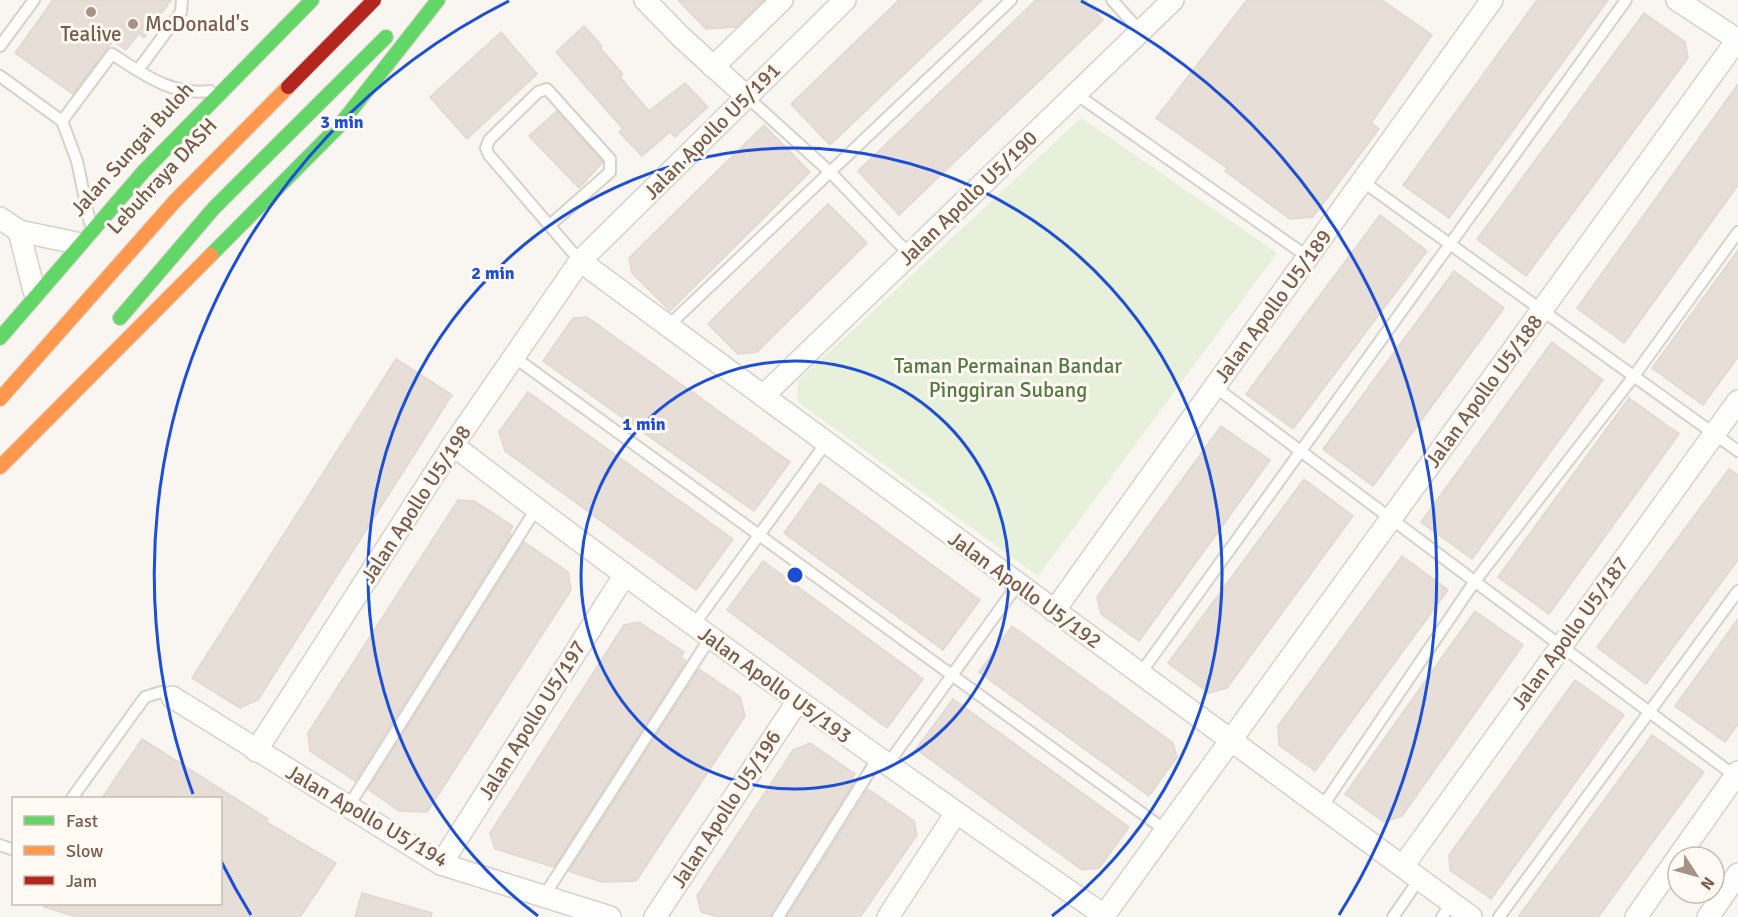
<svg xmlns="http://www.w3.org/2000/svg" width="1738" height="917" viewBox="0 0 1738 917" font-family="Signika,sans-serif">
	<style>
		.green { fill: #e7f0db }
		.building { fill: #e6ded7; stroke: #e2d8d2; stroke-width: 1.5 }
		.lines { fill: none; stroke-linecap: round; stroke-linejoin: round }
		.lane-casing { stroke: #d7d1cb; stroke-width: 14 }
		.street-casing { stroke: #d7d1cb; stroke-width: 24 }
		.fast-casing { stroke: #dad1cc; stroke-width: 16 }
		.slow-casing { stroke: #dad1cc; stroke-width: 16 }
		.jam-casing { stroke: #dad1cc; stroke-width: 16 }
		.lane { stroke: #fefefd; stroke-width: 10 }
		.street { stroke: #fefefd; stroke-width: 21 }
		.fast { stroke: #63d668; stroke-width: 14 }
		.slow { stroke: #ff974d; stroke-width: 14 }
		.jam { stroke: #b3261e; stroke-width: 14 }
		.ring { fill: none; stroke: #1d4ed8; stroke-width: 3 }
		.poi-dot { fill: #a69286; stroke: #fffaf3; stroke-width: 2 }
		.labels { text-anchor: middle; stroke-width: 6; stroke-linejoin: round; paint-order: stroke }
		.poi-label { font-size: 21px; fill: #7a5c4d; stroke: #fffaf3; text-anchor: start }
		.street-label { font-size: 21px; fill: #7a5c4d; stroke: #fffaf3 }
		.park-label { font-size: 21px; fill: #537a41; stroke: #fffaf3 }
		.centre { fill: #1d4ed8; stroke: #fffaf3; stroke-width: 3 }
		.ring-label { font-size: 18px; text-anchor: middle; font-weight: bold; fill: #1d4ed8; stroke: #fffaf3; stroke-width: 6; stroke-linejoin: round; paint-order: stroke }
	</style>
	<rect width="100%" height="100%" fill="#f9f5f0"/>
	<polygon class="green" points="1081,118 1277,253 1038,576 798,402 798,381"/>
	<g class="building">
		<polygon points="53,0 171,0 144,38 139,33 126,50 113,41 73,94 15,53"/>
		<polygon points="678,0 764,0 736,27 706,29"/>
		<polygon points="899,0 982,0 830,145 791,104"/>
		<polygon points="1036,0 1084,0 1103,20 899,215 858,171"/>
		<polygon points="1247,0 1382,0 1432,35 1371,123 1379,129 1313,217 1290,219 1225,171 1227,168 1156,118"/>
		<polygon points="1537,0 1608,0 1449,218 1403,185"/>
		<polygon points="1644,13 1685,42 1688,58 1526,276 1477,239"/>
		<polygon points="584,26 602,46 600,48 623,74 620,77 649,111 685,83 708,107 675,137 670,132 642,156 619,132 623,129 556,52"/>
		<polygon points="501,32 537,74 467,139 430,97"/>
		<polygon points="1738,84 1738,185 1624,343 1577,308"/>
		<polygon points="557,111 603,162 579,188 529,136"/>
		<polygon points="764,125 810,172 670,311 632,273 629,258"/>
		<polygon points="828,204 867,243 757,352 738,354 708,324"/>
		<polygon points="1380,215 1427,251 1293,429 1246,394"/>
		<polygon points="1738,250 1738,357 1703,405 1652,368"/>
		<polygon points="1454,271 1504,308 1373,486 1323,449"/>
		<polygon points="587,317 790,462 754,511 543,361 573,318"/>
		<polygon points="1552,342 1603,380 1472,559 1421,522"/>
		<polygon points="396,359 452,395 258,700 240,708 192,678"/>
		<polygon points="528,392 733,539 696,590 505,451 499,432"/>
		<polygon points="1629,398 1679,434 1549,614 1498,577"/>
		<polygon points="1221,426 1270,460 1139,641 1101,614 1097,597"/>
		<polygon points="1729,469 1738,475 1738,560 1646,684 1597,647"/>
		<polygon points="1304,479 1353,516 1227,688 1209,693 1168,663"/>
		<polygon points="820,483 980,600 943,650 784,533"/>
		<polygon points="458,500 474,501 513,526 509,533 511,534 355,781 310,751 308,733"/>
		<polygon points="524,542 568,572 571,590 427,812 399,811 368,789"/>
		<polygon points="1402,556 1448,590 1315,771 1279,745 1278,726"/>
		<polygon points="763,561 923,679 887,728 727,610"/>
		<polygon points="1475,611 1523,645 1402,816 1384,822 1345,794"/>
		<polygon points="1738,619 1738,724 1725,742 1675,706"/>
		<polygon points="639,622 684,652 681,657 686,661 554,867 495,849 490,833 624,625"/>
		<polygon points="1012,626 1173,743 1177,757 1149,796 979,672"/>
		<polygon points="699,669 740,697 745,716 636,881 602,882 569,871"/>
		<polygon points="1575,680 1624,715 1491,899 1450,870 1449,855"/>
		<polygon points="953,699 1129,827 1099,868 1082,870 916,749"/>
		<polygon points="1652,735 1704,772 1598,917 1518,917"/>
		<polygon points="142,739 268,819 266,822 336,863 300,917 77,917 44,907 45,903 220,903 220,798 102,798"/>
		<polygon points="810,743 855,774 852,778 855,780 771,917 718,917 701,912 697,896 793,750"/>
		<polygon points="868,789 914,821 917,835 860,917 787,917"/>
		<polygon points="362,893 432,913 431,917 355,917"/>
	</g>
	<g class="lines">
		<g class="lane-casing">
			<g id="lane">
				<polyline points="1112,0 1140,31"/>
				<polyline points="0,46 34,0"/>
				<polyline points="138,70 181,12 182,0"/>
				<polyline points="0,76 62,121"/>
				<polyline points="1076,94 1308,257"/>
				<polyline points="746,96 830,172 910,255"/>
				<polyline points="1362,181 1738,451"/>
				<path d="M90,223l-13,-62 -15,-40 50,-67c31,20 60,42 98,37"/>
				<polyline points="550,225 610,172 610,159 547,89 538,92 489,140 486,148 489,155 580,261"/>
				<polyline points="668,326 1011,0"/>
				<polyline points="514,357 1165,830"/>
				<polyline points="1215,387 1735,776"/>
				<polyline points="693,626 826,443"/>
				<polyline points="1140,674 1626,0"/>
				<polyline points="887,765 1018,584"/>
				<polyline points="72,798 145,697 161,692 172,697"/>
				<polyline points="348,807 536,509"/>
				<polyline points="1322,807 1475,581 1634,376 1738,232"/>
				<polyline points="0,845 14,850"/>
				<polyline points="544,896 710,638"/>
				<polyline points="778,917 878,758"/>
				<polyline points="1393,917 1420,878"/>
				<polyline points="1442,917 1452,903"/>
				<polyline points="1499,917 1738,591"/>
			</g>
		</g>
		<g class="street-casing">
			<g id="street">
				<polyline points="645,0 681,37 746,96"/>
				<polyline points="1677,0 1738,40"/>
				<polyline points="713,67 782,0"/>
				<polyline points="0,218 19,231 76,243"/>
				<polyline points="19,231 34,291"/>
				<polyline points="580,261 1471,917"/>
				<polyline points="763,396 1173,0"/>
				<path d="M453,445c213,164 431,318 652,471"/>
				<polyline points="1054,611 1492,0"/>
				<polyline points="172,697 441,864 610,917"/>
				<polyline points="256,751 453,445 580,261 845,0"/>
				<polyline points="441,864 624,576"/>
				<polyline points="1403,866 1738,401"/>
				<polyline points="655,917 797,702"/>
				<polyline points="888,917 956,813"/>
				<polyline points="1103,917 1737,40"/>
				<polyline points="1636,917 1738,772"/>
				<polyline points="1708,917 1738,874"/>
			</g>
		</g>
		<g class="fast-casing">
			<g id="fast">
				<polyline points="211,255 339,126 438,0"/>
				<polyline points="120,318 214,208 386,37"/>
				<polyline points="0,338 144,171 312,0"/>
			</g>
		</g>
		<g class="slow-casing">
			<g id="slow">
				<polyline points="0,399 175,201 288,87"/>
				<polyline points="0,467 211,255"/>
			</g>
		</g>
		<g class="jam-casing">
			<polyline id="jam" points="288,87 374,0"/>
		</g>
		<use href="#lane" class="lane"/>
		<use href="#street" class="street"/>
		<use href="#fast" class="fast"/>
		<use href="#slow" class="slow"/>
		<use href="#jam" class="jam"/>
	</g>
	<g class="ring">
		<circle cx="795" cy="575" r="214"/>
		<path d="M538 916A427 427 0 1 1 1052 916"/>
		<path d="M251 915A641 641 0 0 1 221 861M193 794A641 641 0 0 1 509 1M1081 1A641 641 0 0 1 1339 915"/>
	</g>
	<g class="poi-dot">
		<circle cx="91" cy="12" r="6"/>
		<circle cx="133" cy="24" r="6"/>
	</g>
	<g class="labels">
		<g class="poi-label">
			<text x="145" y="31">McDonald's</text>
			<text x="91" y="41" text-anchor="middle">Tealive</text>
		</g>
		<g class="street-label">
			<text transform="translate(712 131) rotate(-45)" y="7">Jalan Apollo U5/191</text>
			<text transform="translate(132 149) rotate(-48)" y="7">Jalan Sungai Buloh</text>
			<text transform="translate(162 176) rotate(-47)" y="7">Lebuhraya DASH</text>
			<text transform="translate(968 198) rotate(-44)" y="7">Jalan Apollo U5/190</text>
			<text transform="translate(1273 306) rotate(-54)" y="7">Jalan Apollo U5/189</text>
			<text transform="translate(1484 391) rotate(-54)" y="7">Jalan Apollo U5/188</text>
			<text transform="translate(416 504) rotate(-57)" y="7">Jalan Apollo U5/198</text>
			<text transform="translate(1025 590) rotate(36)" y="7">Jalan Apollo U5/192</text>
			<text transform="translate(1570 633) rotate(-54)" y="7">Jalan Apollo U5/187</text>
			<text transform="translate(775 685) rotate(36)" y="7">Jalan Apollo U5/193</text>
			<text transform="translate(532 720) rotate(-58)" y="7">Jalan Apollo U5/197</text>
			<text transform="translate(726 809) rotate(-57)" y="7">Jalan Apollo U5/196</text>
			<text transform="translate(367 816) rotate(30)" y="7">Jalan Apollo U5/194</text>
		</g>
		<g class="park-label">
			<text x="1008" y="373">Taman Permainan Bandar<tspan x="1008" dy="24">Pinggiran Subang</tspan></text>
		</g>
	</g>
	<circle cx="795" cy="575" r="9" class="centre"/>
	<g class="ring-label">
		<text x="342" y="128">3 min</text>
		<text x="493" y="279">2 min</text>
		<text x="644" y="430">1 min</text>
	</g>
	<rect x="12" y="797" width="210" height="108" fill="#fffaf3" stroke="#cabbb1" stroke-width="1.5"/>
	<rect x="24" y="816" width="30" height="9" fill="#63d668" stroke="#cabbb1" stroke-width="1.5"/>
	<text x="66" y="827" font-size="18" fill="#7a5c4d">Fast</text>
	<rect x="24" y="846" width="30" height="9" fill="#ff974d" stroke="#cabbb1" stroke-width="1.5"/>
	<text x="66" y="857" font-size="18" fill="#7a5c4d">Slow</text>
	<rect x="24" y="876" width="30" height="9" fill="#b3261e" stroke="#cabbb1" stroke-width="1.5"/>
	<text x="66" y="887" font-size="18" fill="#7a5c4d">Jam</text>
	<g transform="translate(1696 875) rotate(126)"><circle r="28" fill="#fffaf3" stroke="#cabbb1" stroke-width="1.5"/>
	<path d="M0-4.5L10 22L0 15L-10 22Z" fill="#a69286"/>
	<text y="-9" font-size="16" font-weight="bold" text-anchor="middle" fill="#7a5c4d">N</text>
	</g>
</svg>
